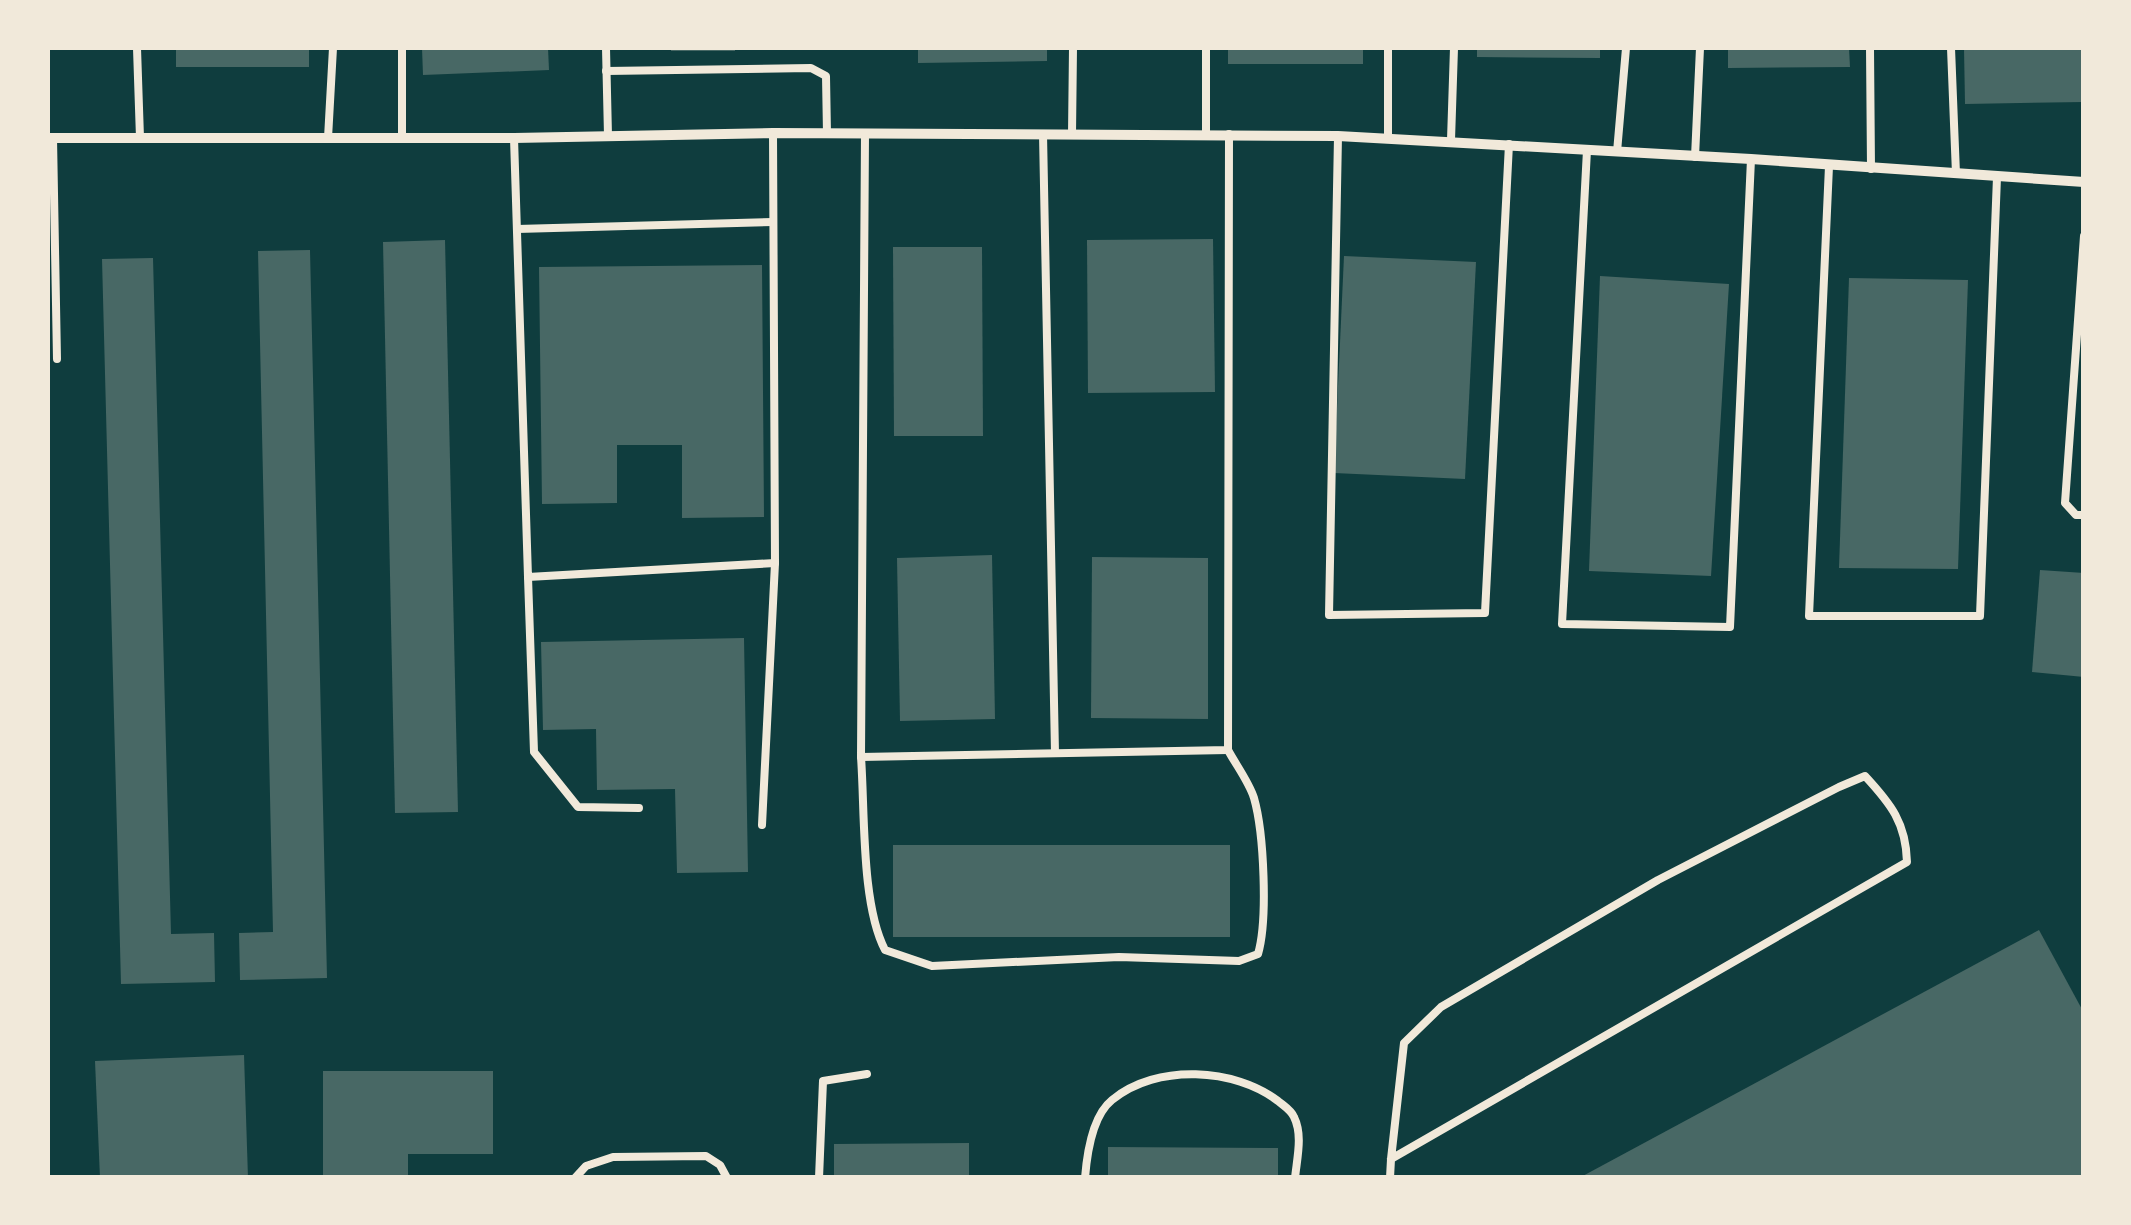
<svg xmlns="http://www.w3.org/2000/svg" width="2131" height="1225" viewBox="0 0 2131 1225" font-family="'Sofia Sans Condensed',sans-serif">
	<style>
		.building { fill: #486865 }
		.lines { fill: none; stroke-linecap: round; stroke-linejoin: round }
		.service { stroke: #f1e9da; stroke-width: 8 }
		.minor { stroke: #f1e9da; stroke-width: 10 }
	</style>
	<rect width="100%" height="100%" fill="#0f3d3e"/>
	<g class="building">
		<rect x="176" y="48" width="133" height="19"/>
		<polygon points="422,48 548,48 549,70 423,75"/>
		<rect x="671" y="48" width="64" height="3"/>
		<polygon points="918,48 1047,48 1047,61 918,63"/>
		<rect x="1228" y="48" width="135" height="16"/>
		<polygon points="1477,48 1600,48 1600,58 1477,57"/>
		<polygon points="1728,48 1849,48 1850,67 1728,68"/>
		<polygon points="1964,48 2084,48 2084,102 1965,104"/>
		<polygon points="1213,239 1215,392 1088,393 1087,240"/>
		<polygon points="445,240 458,812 395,813 383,242"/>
		<polygon points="893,247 982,247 983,436 894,436"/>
		<polygon points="310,250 327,978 240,980 239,933 273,932 258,251"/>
		<polygon points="1344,256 1476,262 1465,479 1334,473"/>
		<polygon points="153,258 171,934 214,933 215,982 121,984 102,259"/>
		<polygon points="762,265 764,517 682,518 682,445 617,445 617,503 542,504 539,267"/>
		<polygon points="1600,276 1729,284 1711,576 1589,571"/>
		<polygon points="1849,278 1968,280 1958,569 1839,568"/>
		<polygon points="992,555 995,719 900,721 897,558"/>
		<polygon points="1092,557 1208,558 1208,719 1091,718"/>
		<polygon points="2040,570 2084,573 2084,677 2032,672"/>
		<polygon points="744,638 748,872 677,873 675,789 597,790 596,729 543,730 541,642"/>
		<rect x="893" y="845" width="337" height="92"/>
		<polygon points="2039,930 2084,1013 2084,1178 1579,1178"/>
		<polygon points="244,1055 248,1178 100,1178 95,1061"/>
		<polygon points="323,1071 493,1071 493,1154 408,1154 408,1178 323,1178"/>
		<polygon points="969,1143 969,1178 834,1178 834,1144"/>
		<polygon points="1108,1147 1278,1148 1278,1178 1108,1178"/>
	</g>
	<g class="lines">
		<g class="service">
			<polyline points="137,48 140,138"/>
			<polyline points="606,48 608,136"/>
			<polyline points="1388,48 1388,137"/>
			<polyline points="1870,48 1871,169"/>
			<polyline points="1951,48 1956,174"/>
			<polyline points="606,71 811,68 826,76 827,134"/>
			<polyline points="865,134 861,757 1228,750 1229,134"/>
			<polyline points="1043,134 1055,753"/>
			<polyline points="1072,134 1073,48"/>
			<polyline points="1206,134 1206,48"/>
			<polyline points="1338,136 1329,615 1485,613 1509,144"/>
			<polyline points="53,138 57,359"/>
			<polyline points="328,138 333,48"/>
			<polyline points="402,138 402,48"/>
			<polyline points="514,138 528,577 775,563 773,133"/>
			<polyline points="1451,140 1454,48"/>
			<polyline points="1587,150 1562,624 1730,627 1751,159"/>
			<polyline points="1617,152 1626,48"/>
			<polyline points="1695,157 1700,48"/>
			<polyline points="1829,166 1809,616 1980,616 1997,177"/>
			<polyline points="517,229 773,222"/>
			<polyline points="2084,236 2065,503 2076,515 2084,515"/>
			<polyline points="528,577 534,752 578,807 639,808"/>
			<path d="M861,757c4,54 0,147 24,193l47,16 187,-9 120,4 19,-7c10,-34 6,-121 -4,-156 -5,-16 -18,-33 -26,-48"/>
			<polyline points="762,825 775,563"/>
			<polyline points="575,1178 586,1166 613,1157 706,1156 720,1165 727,1178"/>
			<polyline points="819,1178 823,1081 867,1074"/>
			<path d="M1085,1178c2,-25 7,-62 27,-78 45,-37 123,-32 166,1 6,5 13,9 16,16 9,18 3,41 1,61"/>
			<path d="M1390,1178l1,-19 13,-116 37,-36 217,-127 181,-93 26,-11c26,28 41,47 42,86l-516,297"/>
		</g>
		<polyline class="minor" points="48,138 514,138 773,133 1338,136 1751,159 2084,182"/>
	</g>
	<rect width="2131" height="1225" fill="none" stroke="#f1e9da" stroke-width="100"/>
</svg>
